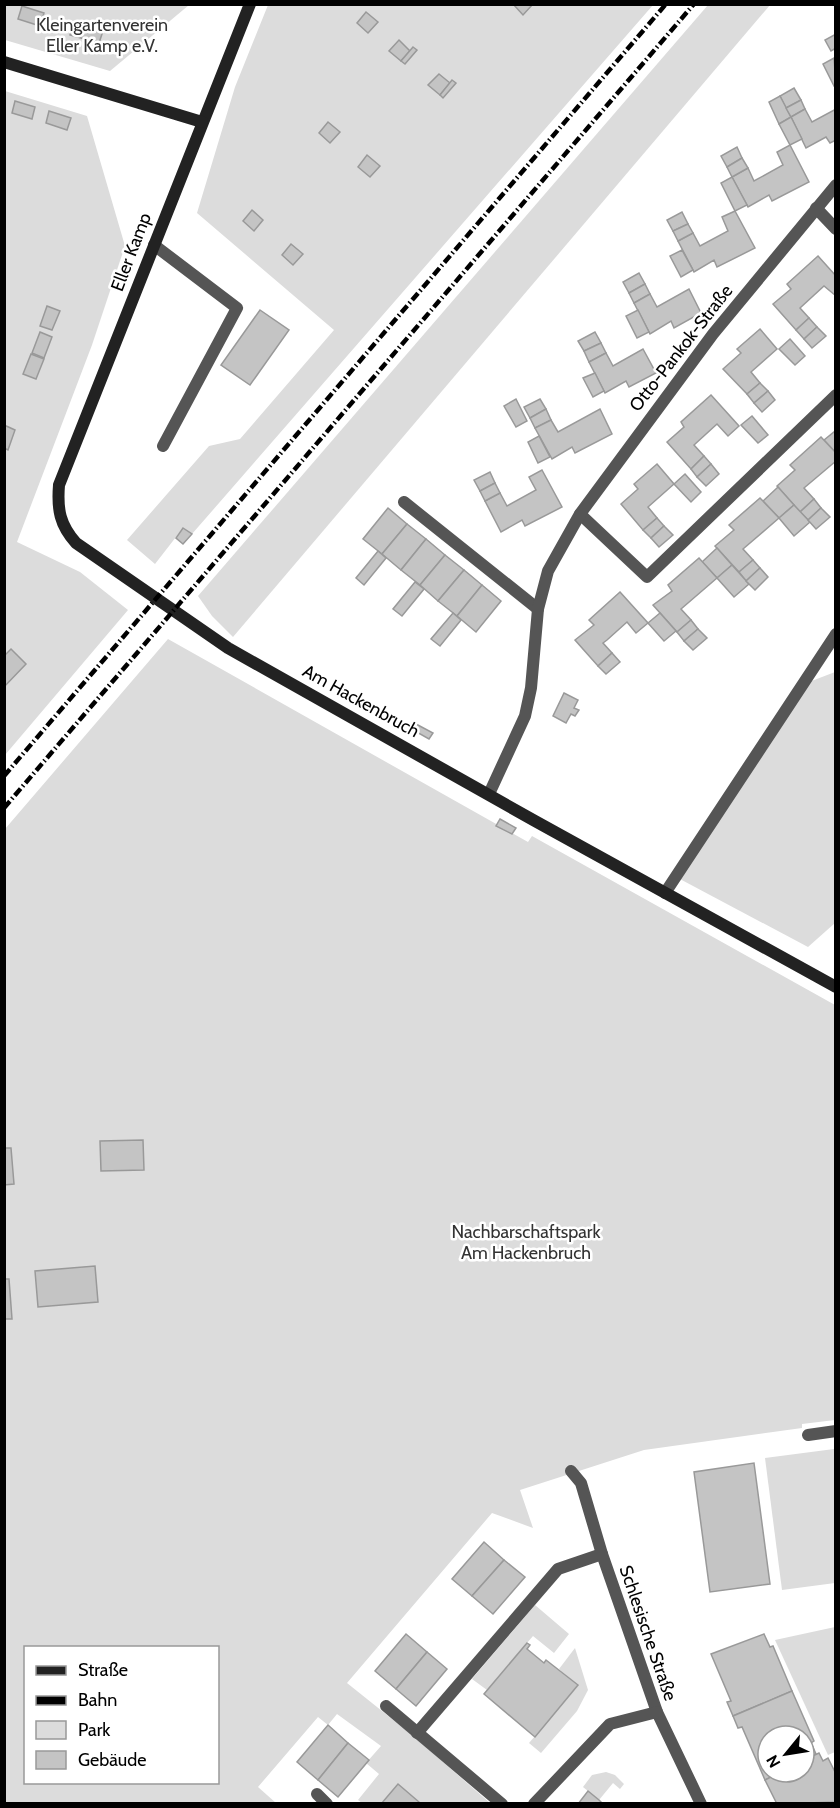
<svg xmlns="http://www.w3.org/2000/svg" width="840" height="1808" viewBox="0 0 840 1808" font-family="Cabin,sans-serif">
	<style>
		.green { fill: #dcdcdc; fill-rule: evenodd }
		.building { fill: #c4c4c4; stroke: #999; stroke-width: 1.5 }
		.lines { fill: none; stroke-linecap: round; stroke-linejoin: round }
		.lane { stroke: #555; stroke-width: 12 }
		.street { stroke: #555; stroke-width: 12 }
		.secondary { stroke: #222; stroke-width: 12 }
		.rail { stroke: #000; stroke-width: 4.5; stroke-dasharray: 9 3 1.5 3; stroke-linecap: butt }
		.labels { text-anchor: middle; stroke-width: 5; stroke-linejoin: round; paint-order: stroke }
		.park-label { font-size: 18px; fill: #333; stroke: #fff }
		.street-label { font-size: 18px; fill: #000; stroke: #fff }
	</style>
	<rect width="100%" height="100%" fill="#fff"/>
	<g class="green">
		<polygon points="4,5 189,5 110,71 5,40"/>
		<polygon points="268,5 653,5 192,534 183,528 155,564 127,540 209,446 240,439 334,330 197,213 235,87"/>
		<polygon points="708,5 770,5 233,637 212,616 198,596"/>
		<polygon points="5,91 87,116 125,246 92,345 17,542 80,572 128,610 5,755"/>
		<path d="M168,639l360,203 4,-6 303,169v415l-33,4v4l-158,22 -124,40 13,38 -41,-15 -145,170 65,52 78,68h-69l-23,-19 -17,19h-19l-4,-3 21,-26 -13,-11 15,-17 -44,-32 -9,11 -10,-8 -60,70 18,16 -271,1v-975zM26,1648h192v134h-192z"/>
		<polygon points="835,672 835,923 808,947 678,878 809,682"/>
		<polygon points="834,1449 835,1583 782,1590 765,1458"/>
		<polygon points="535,1605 569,1634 554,1653 533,1636 487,1690 472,1679"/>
		<polygon points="835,1627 835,1752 828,1755 775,1640"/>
		<polygon points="575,1648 588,1690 577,1711 541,1753 529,1743 578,1686 559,1669"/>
		<polygon points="606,1772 615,1775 624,1784 620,1789 613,1783 599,1800 583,1787 592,1775"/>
	</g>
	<g class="building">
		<polygon points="513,4 533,4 523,15"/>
		<polygon points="22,6 44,13 40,26 18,19"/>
		<polygon points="366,12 378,22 368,33 357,23"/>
		<polygon points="73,22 103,31 99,43 70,35"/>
		<polygon points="836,34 836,48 831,51 825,40"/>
		<polygon points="399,40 410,51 401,61 389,51"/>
		<polygon points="413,47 417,50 405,64 401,61"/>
		<polygon points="834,58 836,85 834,86 823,64"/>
		<polygon points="439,74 450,83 440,95 428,85"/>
		<polygon points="452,80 456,83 443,98 440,95"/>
		<polygon points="794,88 801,100 786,108 780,96"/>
		<polygon points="780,96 791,117 779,124 769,102"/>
		<polygon points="801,100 805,109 791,117 786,108"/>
		<polygon points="15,101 35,107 32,119 12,113"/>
		<polygon points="805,109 812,122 836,109 836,140 830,143 826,137 806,148 791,117"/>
		<polygon points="49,111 71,118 67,130 46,123"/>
		<polygon points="791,117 802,139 790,145 779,124"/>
		<polygon points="328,122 340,132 330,143 319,133"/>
		<polygon points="790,145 809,182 772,201 769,195 748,207 732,177 748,168 754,181 783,165 777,152"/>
		<polygon points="737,147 742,158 727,167 721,156"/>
		<polygon points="367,155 380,166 370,177 358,167"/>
		<polygon points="742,158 748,168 732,177 727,167"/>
		<polygon points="732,177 747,205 735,211 721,183"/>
		<polygon points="252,210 263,220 254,231 243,221"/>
		<polygon points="735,211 755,248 717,267 714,260 694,272 678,241 693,233 700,246 728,231 722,217"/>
		<polygon points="682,212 688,224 673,231 667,220"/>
		<polygon points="688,224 693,233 678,241 673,231"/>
		<polygon points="291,244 303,254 293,265 282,255"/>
		<polygon points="682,250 693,270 681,277 670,256"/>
		<polygon points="818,256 836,276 836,296 824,286 800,308 809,318 796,330 773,304 791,289 787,284"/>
		<polygon points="639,273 645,284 629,293 623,282"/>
		<polygon points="645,284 650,294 634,303 629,293"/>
		<polygon points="689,289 701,313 674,328 671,321 650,334 634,303 650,294 657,307"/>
		<polygon points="47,306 60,311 52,330 40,326"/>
		<polygon points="260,310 289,330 250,385 221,365"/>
		<polygon points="638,310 649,332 637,338 626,316"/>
		<polygon points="809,318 817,327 804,339 796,330"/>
		<polygon points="817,327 826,336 812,348 804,339"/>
		<polygon points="760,329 777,349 751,372 760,383 747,394 723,369 741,353 737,349"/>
		<polygon points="40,332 52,337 44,358 32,353"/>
		<polygon points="595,332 601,343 584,351 578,341"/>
		<polygon points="790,339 805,356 795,365 779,349"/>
		<polygon points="601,343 606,353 589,362 584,351"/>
		<polygon points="643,349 656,373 629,387 626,381 605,393 589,362 606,353 613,366"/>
		<polygon points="31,354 44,359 36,379 23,374"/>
		<polygon points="595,373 604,391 593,397 583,378"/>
		<polygon points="760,383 768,391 754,403 747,394"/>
		<polygon points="768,391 775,400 762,412 754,403"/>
		<polygon points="711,395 739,426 728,436 717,424 694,445 704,456 691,469 667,442 684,427 681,422"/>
		<polygon points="516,399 527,421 516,427 504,406"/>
		<polygon points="540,399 546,409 530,418 524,407"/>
		<polygon points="546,409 551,420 535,428 530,418"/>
		<polygon points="600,409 612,434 575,453 572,447 552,459 535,428 551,420 558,432"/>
		<polygon points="752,416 768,435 758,443 741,425"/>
		<polygon points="4,425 15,430 8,450 4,448"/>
		<polygon points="834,432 836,433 836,453 824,440"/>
		<polygon points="539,436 550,457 538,463 528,442"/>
		<polygon points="821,437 836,453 836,461 804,488 814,499 800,512 777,486 795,470 790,465"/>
		<polygon points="704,456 711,464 697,477 691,469"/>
		<polygon points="657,464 674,484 648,507 657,518 643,530 621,504 638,489 634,484"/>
		<polygon points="711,464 719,474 706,486 697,477"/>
		<polygon points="542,470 562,507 525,526 522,520 501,532 485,501 500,493 507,506 536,490 529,477"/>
		<polygon points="490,472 495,483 480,491 474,480"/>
		<polygon points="685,474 701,492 691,502 674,484"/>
		<polygon points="495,483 500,493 485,501 480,491"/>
		<polygon points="778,487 794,505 779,518 763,501"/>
		<polygon points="760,498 779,518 743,549 753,560 739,572 715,546 734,530 729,525"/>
		<polygon points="814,499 821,508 808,520 800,512"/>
		<polygon points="794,505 810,522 794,536 779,518"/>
		<polygon points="388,508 407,524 382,554 363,539"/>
		<polygon points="821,508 830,517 816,529 808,520"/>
		<polygon points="657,518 664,526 651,538 643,530"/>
		<polygon points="407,524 426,539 401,570 382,554"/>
		<polygon points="664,526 673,535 659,547 651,538"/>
		<polygon points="183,528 192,534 183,544 176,538"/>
		<polygon points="426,539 445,555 420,585 401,570"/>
		<polygon points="717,548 732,565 717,578 702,562"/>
		<polygon points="378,551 386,558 364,585 356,578"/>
		<polygon points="445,555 464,570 438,601 420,585"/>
		<polygon points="699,558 717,578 681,609 691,620 677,632 653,605 672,591 668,585"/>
		<polygon points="753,560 760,568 746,581 739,572"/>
		<polygon points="732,565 749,584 734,597 717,578"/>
		<polygon points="760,568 768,577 755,590 746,581"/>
		<polygon points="464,570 482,585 457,616 438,601"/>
		<polygon points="415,582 424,589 402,616 393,609"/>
		<polygon points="482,585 501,601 476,632 457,616"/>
		<polygon points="620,592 648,623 636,633 627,622 607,640 603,643 612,653 598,666 575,640 594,625 589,620"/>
		<polygon points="453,613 461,620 440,646 431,639"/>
		<polygon points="660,613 676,631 664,641 648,623"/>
		<polygon points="691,620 698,629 684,641 677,632"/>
		<polygon points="698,629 707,638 693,650 684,641"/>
		<polygon points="11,649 26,664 4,687 4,656"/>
		<polygon points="612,653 620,662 606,674 598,666"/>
		<polygon points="564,693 578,700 574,708 579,710 575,716 571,714 566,723 553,716"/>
		<polygon points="416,724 433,733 429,739 413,730"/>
		<polygon points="500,819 516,828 512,834 496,826"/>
		<polygon points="143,1140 144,1170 101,1171 100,1141"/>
		<polygon points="4,1148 11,1148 14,1184 4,1185"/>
		<polygon points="95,1266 98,1302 38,1307 35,1271"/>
		<polygon points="4,1279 9,1279 12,1319 4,1319"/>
		<polygon points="754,1463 770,1584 710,1592 694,1472"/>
		<polygon points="484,1542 504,1560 472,1596 452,1579"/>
		<polygon points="504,1560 525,1577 493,1614 472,1596"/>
		<polygon points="406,1634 427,1652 396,1689 375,1671"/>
		<polygon points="764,1634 770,1647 773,1646 792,1691 733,1716 727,1702 731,1701 711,1654"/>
		<polygon points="527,1643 530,1645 527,1649 544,1663 546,1660 578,1685 535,1737 484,1694"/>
		<polygon points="427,1652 447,1669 416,1706 396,1689"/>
		<polygon points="792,1691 814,1741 811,1743 816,1754 804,1760 804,1736 768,1736 768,1772 781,1772 765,1780 742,1727 738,1728 733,1716"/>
		<polygon points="328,1725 348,1743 318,1780 297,1762"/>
		<polygon points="348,1743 369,1760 338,1797 318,1780"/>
		<polygon points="819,1753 823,1761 828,1758 836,1774 836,1802 777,1804 765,1780 781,1772 804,1772 804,1760"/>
		<polygon points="398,1784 419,1802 417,1804 381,1804"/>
		<polygon points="588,1791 599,1800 603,1804 578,1804"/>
	</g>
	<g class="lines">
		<g class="lane">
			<polyline points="154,245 237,308 163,446"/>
			<polyline points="808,1435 836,1431"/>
			<polyline points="386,1706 502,1804"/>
			<polyline points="417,1733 558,1569 602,1554"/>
			<polyline points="317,1794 327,1804"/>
		</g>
		<g class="street">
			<polyline points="816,208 836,229"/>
			<polyline points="404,502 538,609"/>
			<polyline points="580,514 647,577 836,395"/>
			<polyline points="489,794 525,716 531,688 538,609 548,571 580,514 713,334 836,185"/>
			<polyline points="665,893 836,634"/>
			<polyline points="571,1471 581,1483 602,1554 657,1712 701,1804"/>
			<polyline points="534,1804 610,1724 657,1712"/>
		</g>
		<g class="secondary">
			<path d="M250,4l-191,481c-2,25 1,40 17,58l152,105 307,173 301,166"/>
			<polyline points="4,62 202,122"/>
		</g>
		<g class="rail">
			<polyline points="4,776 666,4"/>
			<polyline points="4,808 694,4"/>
		</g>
	</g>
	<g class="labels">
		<g class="park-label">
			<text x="102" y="31">Kleingartenverein<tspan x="102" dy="21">Eller Kamp e.V.</tspan></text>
			<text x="526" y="1238">Nachbarschaftspark<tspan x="526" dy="21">Am Hackenbruch</tspan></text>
		</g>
		<g class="street-label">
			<text transform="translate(131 252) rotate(-69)" y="6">Eller Kamp</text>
			<text transform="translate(681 348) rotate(-52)" y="6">Otto-Pankok-Straße</text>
			<text transform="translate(361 701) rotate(29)" y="6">Am Hackenbruch</text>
			<text transform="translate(648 1633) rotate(71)" y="6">Schlesische Straße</text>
		</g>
	</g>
	<rect width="840" height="1808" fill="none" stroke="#000000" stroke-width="12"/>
	<rect x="24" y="1646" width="195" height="138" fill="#ffffff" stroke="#999999" stroke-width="1.5"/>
	<rect x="36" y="1666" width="30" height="9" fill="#222222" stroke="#999999" stroke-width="1.5"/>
	<text x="78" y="1676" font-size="18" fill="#000000">Straße</text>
	<rect x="36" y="1696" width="30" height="9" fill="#000000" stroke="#999999" stroke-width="1.5"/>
	<text x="78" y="1706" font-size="18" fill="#000000">Bahn</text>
	<rect x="36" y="1721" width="30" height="18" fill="#dcdcdc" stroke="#999999" stroke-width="1.5"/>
	<text x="78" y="1736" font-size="18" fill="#000000">Park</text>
	<rect x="36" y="1751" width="30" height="18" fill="#c4c4c4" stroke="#999999" stroke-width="1.5"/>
	<text x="78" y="1766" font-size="18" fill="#000000">Gebäude</text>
	<g transform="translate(786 1754) rotate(240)"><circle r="28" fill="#ffffff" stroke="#999999" stroke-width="1.5"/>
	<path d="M0-4.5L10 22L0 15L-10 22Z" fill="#000000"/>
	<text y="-9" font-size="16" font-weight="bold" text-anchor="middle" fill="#000000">N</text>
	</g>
</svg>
